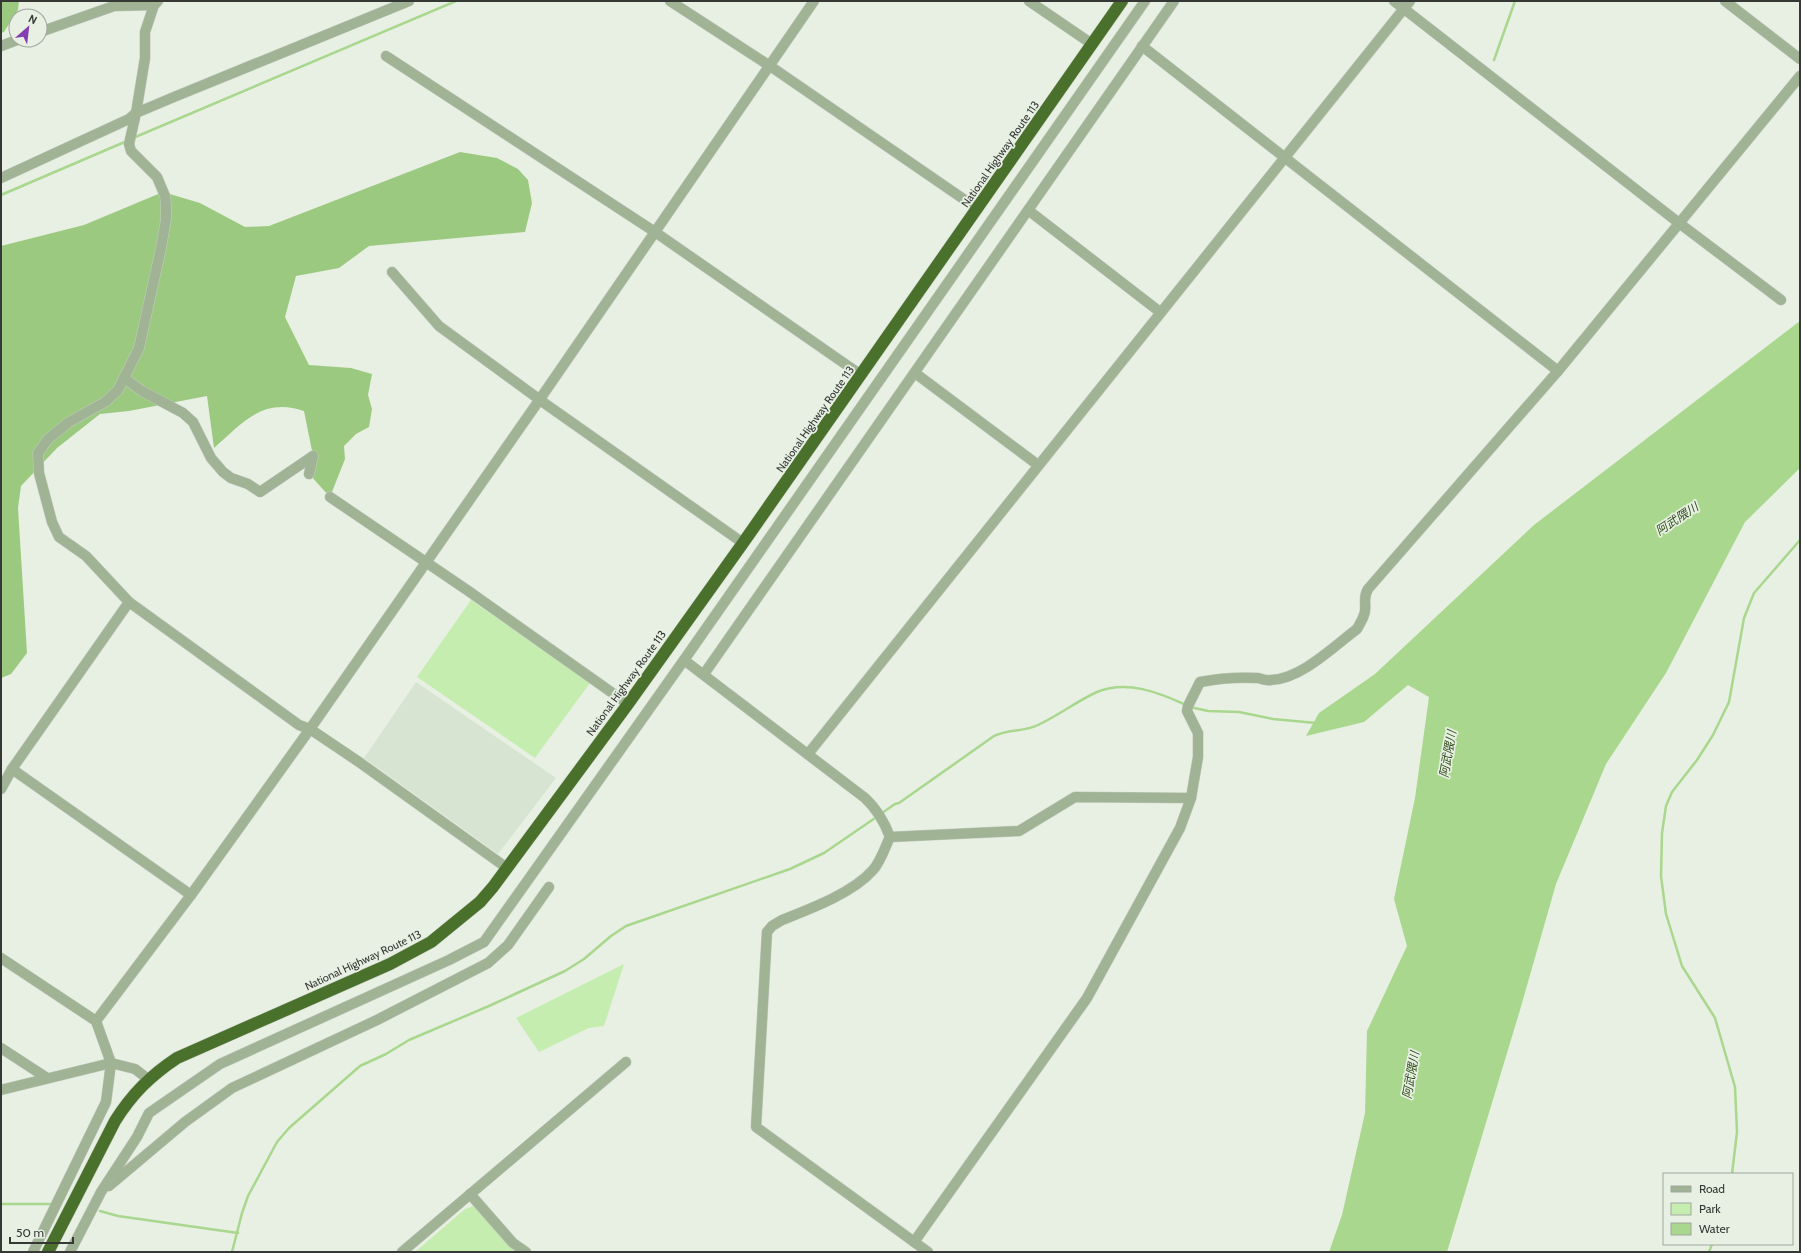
<svg xmlns="http://www.w3.org/2000/svg" width="1801" height="1253" viewBox="0 0 1801 1253" font-family="Cabin,'Noto Sans JP',sans-serif">
	<style>
		.built { fill: #d8e4d2 }
		.green { fill: #c6edb0 }
		.forest { fill: #9cc980 }
		.water { fill: #a9d78d }
		.lines { fill: none; stroke-linecap: round; stroke-linejoin: round }
		.stream { stroke: #a9d78d; stroke-width: 2.5 }
		.minor-casing { stroke: #c4cbc1; stroke-width: 11 }
		.highway-casing { stroke: #c4cbc1; stroke-width: 13 }
		.minor { stroke: #a0b495; stroke-width: 10 }
		.highway { stroke: #49712b; stroke-width: 12 }
		.labels { text-anchor: middle; stroke-width: 3.5; stroke-linejoin: round; paint-order: stroke }
		.street-label { font-size: 11px; fill: #353834; stroke: #e8f0e4 }
		.water-label { font-size: 12px; font-style: italic; fill: #2e4b19; stroke: #e8f0e4 }
	</style>
	<rect width="100%" height="100%" fill="#e8f0e4"/>
	<polygon class="built" points="416,682 556,778 498,854 364,758"/>
	<g class="green">
		<polygon points="471,600 590,683 535,758 417,677"/>
		<polygon points="624,964 604,1026 589,1028 539,1052 516,1018"/>
		<polygon points="476,1205 520,1252 415,1252 465,1209"/>
	</g>
	<g class="forest">
		<polygon points="1,1 19,1 18,10 4,32 1,33"/>
		<path d="M460,152l37,6 21,11 10,11 4,23 -7,29 -156,14 -30,22 -43,8 -11,41 24,48 42,3 21,6 -4,21 4,14 -3,18 -13,7 -12,12 1,13 -15,38 -21,-23 4,-18 -9,-45c-42,-14 -61,12 -90,37l-7,-52 -78,15 -29,3 -43,34 -36,38 -3,22 9,145 -16,21 -10,4v-432l83,-21 79,-33 37,11 45,24 24,-1z"/>
	</g>
	<polygon class="water" points="1800,321 1800,468 1745,522 1666,673 1606,764 1556,884 1520,1010 1447,1252 1329,1252 1342,1215 1365,1113 1367,1031 1407,946 1394,899 1415,798 1429,697 1408,685 1364,722 1306,736 1319,713 1375,674 1534,525"/>
	<g class="lines">
		<g class="stream">
			<polyline points="1494,60 1515,1"/>
			<polyline points="133,138 456,1"/>
			<polyline points="1,195 127,141"/>
			<polyline points="1190,707 1208,711 1239,712 1273,719 1316,723"/>
			<path d="M882,813l13,-9 4,-1 95,-67c14,-7 30,-4 44,-11 21,-10 39,-24 59,-33 30,-12 61,0 89,13"/>
			<polyline points="1732,1174 1737,1132 1735,1087 1715,1018 1682,966 1666,914 1661,876 1662,833 1666,806 1672,792 1697,760 1713,735 1729,702 1744,618 1754,593 1800,540"/>
			<polyline points="1,1204 52,1204"/>
			<polyline points="100,1211 118,1216 238,1233"/>
			<polyline points="232,1252 242,1213 248,1196 277,1142 289,1128 360,1066 386,1054 409,1040 489,1006 565,971 584,959 611,936 626,926 790,869 824,853 878,816"/>
			<polyline points="1709,1252 1712,1244"/>
		</g>
		<g class="minor-casing">
			<g id="minor">
				<polyline points="158,1 154,5 145,32 145,58 136,113 129,144 131,151 157,177 165,196 166,205 166,219 161,248 139,348 118,390 105,402 69,422 48,439 38,453 39,473 52,522 59,537 86,556 129,602 299,725 310,729 359,762 507,868"/>
				<polyline points="670,1 770,66 978,209"/>
				<polyline points="1029,1 1092,44"/>
				<polyline points="1394,1 1679,223 1781,300"/>
				<polyline points="1725,1 1800,59"/>
				<polyline points="40,32 114,6 154,5"/>
				<polyline points="1,46 17,40"/>
				<polyline points="1142,46 1558,371"/>
				<polyline points="386,56 655,232 861,375"/>
				<polyline points="1,178 129,119 136,113 174,97 409,1"/>
				<polyline points="1028,210 1160,312"/>
				<polyline points="392,272 439,326 547,405 743,543"/>
				<polyline points="915,373 1038,465"/>
				<polyline points="124,378 142,391 183,413 193,422 211,458 223,472 231,478 248,484 260,492 313,456"/>
				<polyline points="309,474 313,456"/>
				<polyline points="330,497 467,590 628,704"/>
				<path d="M684,660l181,138c12,11 19,23 25,39 -5,10 -9,24 -17,33 -20,23 -63,39 -91,50l-10,6 -5,6 -11,195 172,125"/>
				<polyline points="704,674 1174,1"/>
				<polyline points="808,754 1410,1"/>
				<polyline points="12,769 191,895"/>
				<polyline points="1,789 12,769 129,602"/>
				<polyline points="890,837 1019,831 1075,797 1191,798"/>
				<polyline points="1,958 96,1021 111,1063 106,1102 33,1252"/>
				<polyline points="96,1021 191,895 310,729 540,399 814,1"/>
				<polyline points="1,1048 47,1078"/>
				<polyline points="1,1090 111,1063 135,1069 148,1079"/>
				<polyline points="109,1186 185,1122 232,1088 377,1020 488,963 508,945 549,887"/>
				<polyline points="470,1194 513,1243 526,1252"/>
				<path d="M914,1242l173,-244 93,-170 11,-30 7,-41v-24l-11,-22 1,-5 12,-24c20,-4 39,-5 58,-4 4,1 8,3 13,2 30,-1 62,-33 86,-51 3,-6 7,-11 8,-18 1,-9 -2,-14 3,-22l190,-218 242,-295"/>
				<polyline points="70,1252 101,1192 137,1137 149,1113 220,1064 449,960 484,942 684,660 1145,1"/>
				<polyline points="402,1252 626,1062"/>
			</g>
		</g>
		<g class="highway-casing">
			<path id="highway" d="M48,1252l67,-131c17,-27 35,-45 62,-63l213,-94 41,-22 49,-40 13,-15 135,-183 115,-161 379,-542"/>
		</g>
		<use href="#minor" class="minor"/>
		<use href="#highway" class="highway"/>
	</g>
	<g class="labels">
		<g class="street-label">
			<text transform="translate(1000 154) rotate(-55)" y="4">National Highway Route 113</text>
			<text transform="translate(815 419) rotate(-55)" y="4">National Highway Route 113</text>
			<text transform="translate(626 683) rotate(-54)" y="4">National Highway Route 113</text>
			<text transform="translate(363 960) rotate(-25)" y="4">National Highway Route 113</text>
		</g>
		<g class="water-label">
			<text transform="translate(1677 519) rotate(-33)" y="4">阿武隈川</text>
			<text transform="translate(1448 754) rotate(-80)" y="4">阿武隈川</text>
			<text transform="translate(1411 1075) rotate(-80)" y="4">阿武隈川</text>
		</g>
	</g>
	<rect width="1801" height="1253" fill="none" stroke="#353834" stroke-width="4"/>
	<rect x="1663" y="1173" width="130" height="72" fill="#e8f0e4" stroke="#a0a69e"/>
	<rect x="1671" y="1186" width="20" height="6" fill="#a0b495" stroke="#a0a69e"/>
	<text x="1699" y="1193" font-size="12" fill="#353834">Road</text>
	<rect x="1671" y="1203" width="20" height="12" fill="#c6edb0" stroke="#a0a69e"/>
	<text x="1699" y="1213" font-size="12" fill="#353834">Park</text>
	<rect x="1671" y="1223" width="20" height="12" fill="#a9d78d" stroke="#a0a69e"/>
	<text x="1699" y="1233" font-size="12" fill="#353834">Water</text>
	<g transform="translate(28 28) rotate(28)"><circle r="19" fill="#e8f0e4" stroke="#a0a69e"/>
	<path d="M0-3L7 15L0 10L-7 15Z" fill="#853eb1"/>
	<text y="-6" font-size="11" font-weight="bold" text-anchor="middle" fill="#353834">N</text>
	</g>
	<path d="M10 1237v6h63v-6" fill="none" stroke="#353834" stroke-width="2"/>
	<text x="16" y="1237" font-size="12" fill="#353834" stroke="#e8f0e4" stroke-width="3" paint-order="stroke">50 m</text>
</svg>
